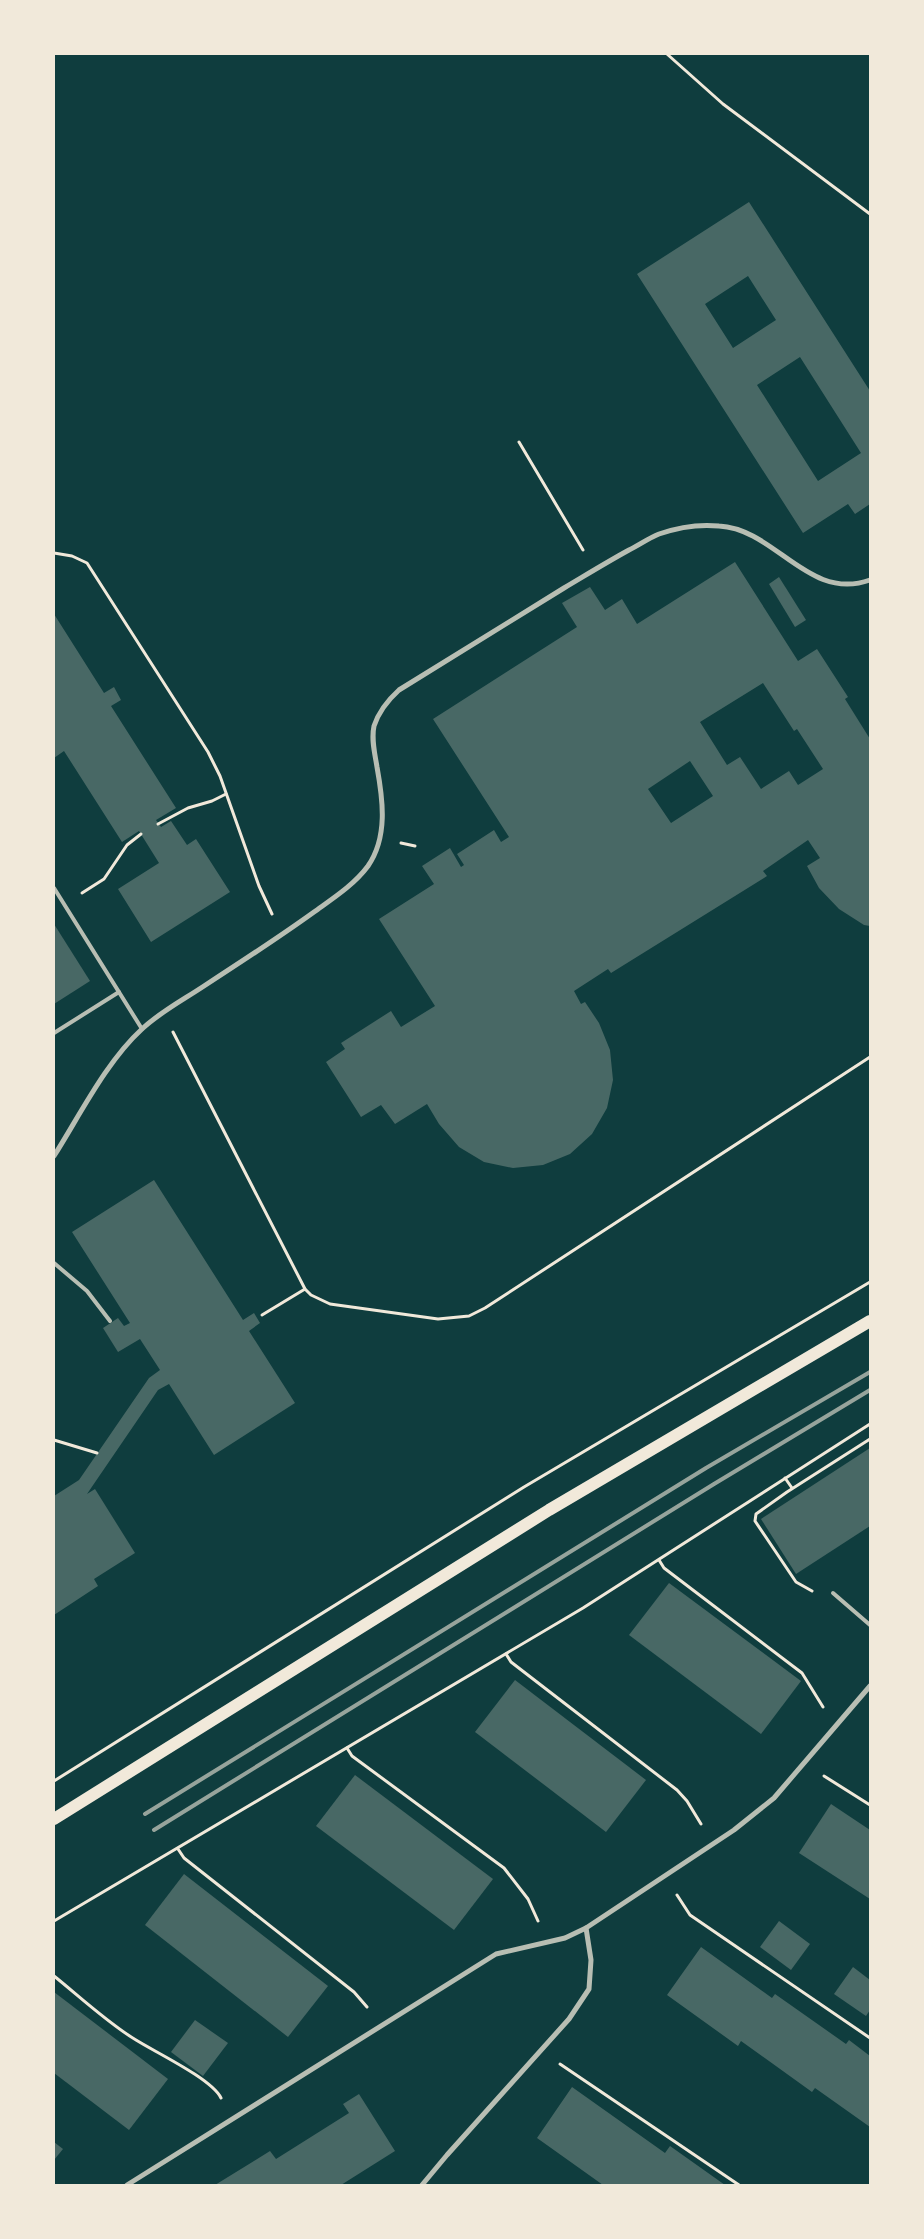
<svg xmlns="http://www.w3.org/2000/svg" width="924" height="2239" viewBox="0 0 924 2239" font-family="'Open Sans',sans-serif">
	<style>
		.building { fill: #486865; fill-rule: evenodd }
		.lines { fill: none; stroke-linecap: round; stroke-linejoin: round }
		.path { stroke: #f1e9da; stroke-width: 3 }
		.service { stroke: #b8beb3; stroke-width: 4 }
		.minor { stroke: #b8beb3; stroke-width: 5 }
		.primary { stroke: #f1e9da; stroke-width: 12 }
		.rail { stroke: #97a49c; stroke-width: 4 }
	</style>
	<rect width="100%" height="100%" fill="#0f3d3e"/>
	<g class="building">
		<path d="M749,202l121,189v113l-15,10 -7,-10 -45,29 -166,-259zM748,276l28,44 -43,28 -28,-44zM800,357l61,96 -43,28 -61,-96z"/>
		<path d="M735,562l63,99 19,-12 31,48 -3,2 25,40v187l-6,-1 -25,-16 -20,-21 -12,-22 13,-8 -12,-18 -45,31 4,5 -3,2 -153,95 -3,-4 -34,22 7,13 4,-2 14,21 11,27 3,30 -6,28 -15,26 -22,20 -27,11 -30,3 -29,-6 -25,-15 -20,-23 -12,-20 -32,20 -14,-19 -20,12 -35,-55 19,-13 -4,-6 50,-32 10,16 34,-21 -56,-87 55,-35 -12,-18 28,-18 11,19 3,-2 -7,-11 37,-24 7,12 8,-5 -76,-118 144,-92 -15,-24 28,-16 15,23 17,-11 15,25zM763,683l31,48 3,-2 26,40 -25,16 -9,-14 -28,18 -21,-32 -13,8 -27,-43zM690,761l23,35 -42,27 -23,-34z"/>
		<polygon points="779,577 806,620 795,627 769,584"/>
		<polygon points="54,614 104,693 114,687 121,700 111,706 176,808 156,820 161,827 171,821 187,845 196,839 230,892 151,942 118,889 159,863 139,831 122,842 64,751 54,758"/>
		<polygon points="54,924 90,981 54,1004"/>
		<polygon points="154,1180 243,1320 254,1313 260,1323 249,1331 295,1403 214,1455 169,1384 158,1390 87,1494 95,1489 135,1553 94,1579 98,1586 54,1615 54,1496 79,1480 149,1378 160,1370 140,1339 118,1352 103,1328 118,1318 124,1326 130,1323 72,1232"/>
		<polygon points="870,1448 870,1526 796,1574 761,1519"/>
		<polygon points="669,1583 801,1681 761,1734 629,1635"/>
		<polygon points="515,1680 646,1780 606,1832 475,1732"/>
		<polygon points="355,1775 493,1879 454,1930 316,1826"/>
		<polygon points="831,1804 870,1830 870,1899 799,1853"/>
		<polygon points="184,1874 328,1986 288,2037 145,1925"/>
		<polygon points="779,1921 810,1944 791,1970 760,1947"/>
		<polygon points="701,1947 772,1998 775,1994 846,2044 849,2040 870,2056 870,2127 815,2088 812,2092 741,2041 738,2046 667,1995"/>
		<polygon points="853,1967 870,1980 870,2010 866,2016 834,1994"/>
		<polygon points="54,1992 168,2079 129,2130 54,2073"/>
		<polygon points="195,2020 228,2043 203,2076 171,2052"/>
		<polygon points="572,2087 665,2153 670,2146 725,2185 603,2185 537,2138"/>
		<polygon points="359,2094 395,2151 341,2185 215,2185 270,2151 276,2159 349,2113 343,2104"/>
		<polygon points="54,2142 63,2149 54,2160"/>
	</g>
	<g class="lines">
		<g class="path">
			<polyline points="667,54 723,104 870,214"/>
			<polyline points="519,442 583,550"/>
			<polyline points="54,553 72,556 87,563 208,752 220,776 259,886 272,914"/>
			<polyline points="158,824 188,808 212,801 226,794"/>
			<polyline points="401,843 415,846"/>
			<polyline points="82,893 104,879 127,845 141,834"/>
			<polyline points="173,1032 305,1289 311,1295 330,1304 438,1319 469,1316 485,1308 870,1057"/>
			<polyline points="262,1315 305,1289"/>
			<polyline points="54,1440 97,1453"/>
			<polyline points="785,1478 792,1488"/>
			<polyline points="659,1560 664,1568 802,1673 823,1707"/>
			<polyline points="812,1591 796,1582 755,1521 756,1514 787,1492 870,1439"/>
			<polyline points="506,1654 511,1662 677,1790 687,1801 701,1824"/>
			<polyline points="347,1748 352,1756 504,1868 528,1899 538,1921"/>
			<polyline points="824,1776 870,1805"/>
			<polyline points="54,1781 524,1487 870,1282"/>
			<polyline points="178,1849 184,1858 354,1992 367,2007"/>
			<polyline points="677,1895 690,1915 870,2038"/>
			<polyline points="54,1921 583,1608 870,1424"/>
			<path d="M54,1976c25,20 55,48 82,64 19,12 76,39 85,58"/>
			<polyline points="560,2064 739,2185"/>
		</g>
		<g class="service">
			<polyline points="54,888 142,1029"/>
			<polyline points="54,1033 119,992"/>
			<polyline points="54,1263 87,1291 110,1321"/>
			<polyline points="833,1593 870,1625"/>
		</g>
		<g class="minor">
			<path d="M54,1156c26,-41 52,-94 88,-127 18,-17 41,-29 62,-43 37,-24 74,-48 110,-74 18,-13 40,-27 54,-46 20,-29 15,-66 9,-99 -2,-13 -6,-27 -3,-41 5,-15 14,-26 25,-36 55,-34 110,-68 165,-102 22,-13 43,-26 65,-38 10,-5 20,-12 30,-16 20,-7 40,-10 60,-8 57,3 89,76 151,54"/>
			<polyline points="127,2185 496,1954 565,1938 586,1928 734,1830 774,1798 870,1686"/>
			<polyline points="422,2185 447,2155 569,2019 589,1989 591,1960 586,1928"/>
		</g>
		<polyline class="primary" points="54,1819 549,1510 870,1321"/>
		<g class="rail">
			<polyline points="145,1814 706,1468 870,1372"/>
			<polyline points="154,1830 714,1484 870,1390"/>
		</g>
	</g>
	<rect width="924" height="2239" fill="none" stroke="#f1e9da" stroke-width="110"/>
</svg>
